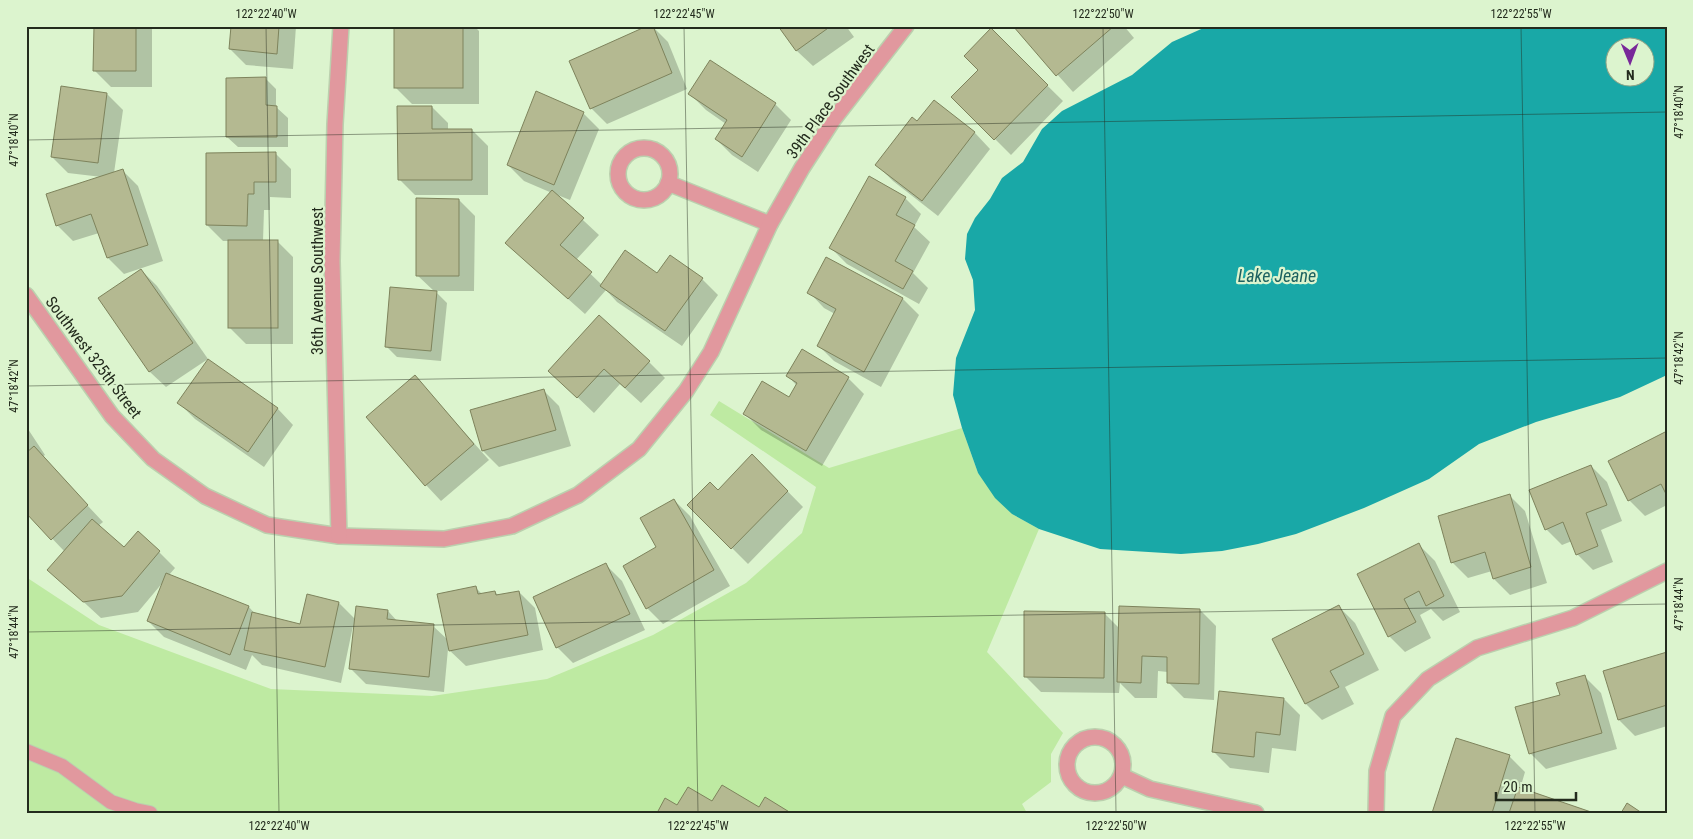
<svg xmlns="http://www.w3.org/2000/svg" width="1693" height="839" viewBox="0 0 1693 839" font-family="'Roboto Condensed',sans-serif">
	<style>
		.green { fill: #beeaa2 }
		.water { fill: #19a8a7; fill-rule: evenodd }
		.shadow { fill: #0003 }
		.building { fill: #b4b991; stroke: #7e835c }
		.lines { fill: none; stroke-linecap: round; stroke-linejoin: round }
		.lane-casing { stroke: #bbd0ae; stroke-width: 16 }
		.street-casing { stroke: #bbd0ae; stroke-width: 18 }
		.lane { stroke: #e1989e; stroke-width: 14 }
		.street { stroke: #e1989e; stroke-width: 15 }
		.ticks { fill: none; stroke: #232b1d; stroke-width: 1; stroke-opacity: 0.45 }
		.labels { text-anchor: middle; stroke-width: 4.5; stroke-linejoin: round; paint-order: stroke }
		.street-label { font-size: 16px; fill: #232b1d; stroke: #dcf4ce }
		.water-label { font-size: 18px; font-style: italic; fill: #1c6160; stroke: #dcf4ce }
		.neatline { fill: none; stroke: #232b1d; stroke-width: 2 }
		.ticks-label { font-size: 12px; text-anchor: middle; fill: #232b1d }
	</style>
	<rect width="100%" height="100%" fill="#dcf4ce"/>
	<polygon class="green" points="719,401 829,468 962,428 978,473 1012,514 1039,529 987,652 1063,733 1051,754 1051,782 1022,804 1027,813 26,813 26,577 99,625 271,689 432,696 547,679 653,635 746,583 802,533 816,487 710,415"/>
	<path class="water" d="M1208,26h459v349l-47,22 -84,25 -57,22 -50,35 -65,29 -68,26 -38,10 -36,7 -41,3 -81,-5 -61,-20 -27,-15 -17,-16 -17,-25 -16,-45 -9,-33 3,-37 19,-48 -2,-30 -8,-21 2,-25 8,-16 15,-19 12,-21 21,-16 19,-33 20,-18 70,-36 40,-33zM1616,48h30v30h-30z"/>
	<g class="shadow">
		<polygon points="95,26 152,26 152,87 111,87 95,71"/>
		<polygon points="232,26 296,26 293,69 246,65 230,49"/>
		<polygon points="396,26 474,26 479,31 479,104 412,104 396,88"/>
		<polygon points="652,26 668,42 687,89 607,124 591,108"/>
		<polygon points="780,26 846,26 854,37 813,66 797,51"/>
		<polygon points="1014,26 1124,26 1134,38 1073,92"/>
		<polygon points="991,30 1063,101 1011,155 953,97 979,70"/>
		<polygon points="711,62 775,104 791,120 758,172 732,155 716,139 726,124 706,110 690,94"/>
		<polygon points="265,78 276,89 276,107 288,118 288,147 238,147 227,137"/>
		<polygon points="107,94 123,110 114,173 122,170 138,186 163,261 124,274 108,258 99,233 73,241 57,225 102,177 68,173 52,157"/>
		<polygon points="934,102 975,133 990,149 938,216 893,181 877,165"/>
		<polygon points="432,107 448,123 448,130 472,130 488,146 488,195 415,195 399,179"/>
		<polygon points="583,113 599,129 570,200 555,194 599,235 576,260 602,285 658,274 702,279 718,295 682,346 617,302 606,290 585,314 523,259 552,193 524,181 508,165"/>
		<polygon points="275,153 291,169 291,198 270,197 270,210 264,210 263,241 277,241 293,257 293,344 246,344 230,328 230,241 223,241 207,225"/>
		<polygon points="905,198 921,214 914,227 930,242 913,273 928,288 919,304 847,264 831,248"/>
		<polygon points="459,200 475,216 474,291 435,291 447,303 441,361 397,357 386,346 435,292 417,275"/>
		<polygon points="827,259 903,299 919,315 881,387 834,361 818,345 835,314 824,308 809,292"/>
		<polygon points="141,270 157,286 208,359 166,387 150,372 100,299"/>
		<polygon points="208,361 278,409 293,425 264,467 195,419 179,403"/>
		<polygon points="649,362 665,378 641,403 620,384 594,413 550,371"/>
		<polygon points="788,376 848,378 864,394 822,466 761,430 745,414 790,398 797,386"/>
		<polygon points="415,377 489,460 441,501 426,485"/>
		<polygon points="543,390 559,406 571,446 499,467 483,451"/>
		<polygon points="26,426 45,455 42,457 103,522 98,526 124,549 159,552 175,568 169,575 249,607 256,615 301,626 339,603 356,620 388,611 398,622 433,626 448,640 476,588 483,595 495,592 499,596 519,592 535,608 543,650 466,666 448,649 444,692 366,684 350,668 355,627 353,626 341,683 262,665 252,655 246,670 164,637 148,621 164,581 138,612 101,618 49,570 65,552 26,511"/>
		<polygon points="1667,433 1667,505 1645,516 1629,500"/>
		<polygon points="752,455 803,507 748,564 689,505 718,491"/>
		<polygon points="1591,466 1607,482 1622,521 1601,530 1613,562 1593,570 1577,554 1572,541 1562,545 1546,529"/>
		<polygon points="1509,495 1525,511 1547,583 1510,595 1494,579 1492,571 1468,578 1452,562"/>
		<polygon points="674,500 690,516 730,586 663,624 647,608 624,566 658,547"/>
		<polygon points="1419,545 1435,561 1460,612 1443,621 1431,609 1420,615 1431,638 1405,652 1389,636"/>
		<polygon points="606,565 622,581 645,630 573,663 557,647"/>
		<polygon points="1339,607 1355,623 1379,670 1345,687 1354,704 1322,720 1306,704 1274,639"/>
		<polygon points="1200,610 1216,626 1214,700 1184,698 1168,682 1168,672 1158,671 1157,698 1135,698 1120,683 1119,693 1041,692 1025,676 1104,613 1120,629"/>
		<polygon points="1667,653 1667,726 1635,736 1619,720"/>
		<polygon points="1585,677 1601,693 1617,749 1546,769 1530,753 1561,696"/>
		<polygon points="1284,699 1300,715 1296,751 1272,748 1269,773 1230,768 1214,752"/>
		<polygon points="1509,756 1525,772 1520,789 1590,813 1434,813"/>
	</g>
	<g class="building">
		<polygon points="94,26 136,26 136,71 93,71"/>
		<polygon points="231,26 279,26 277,54 229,49"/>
		<rect x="394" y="26" width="69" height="62"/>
		<polygon points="647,26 653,26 672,73 590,109 569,61"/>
		<polygon points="778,26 831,26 796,51"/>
		<polygon points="1013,26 1114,26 1056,76"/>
		<polygon points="991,28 1048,85 994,140 951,97 978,70 964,56"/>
		<polygon points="710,60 776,103 742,157 715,139 727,120 688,94"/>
		<polygon points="266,77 266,105 277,106 277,137 226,137 226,78"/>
		<polygon points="61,86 107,93 98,163 51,157"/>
		<polygon points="536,91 584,112 554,185 507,165"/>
		<polygon points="934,100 975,132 922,201 875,165 912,117 917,121"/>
		<polygon points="397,106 432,106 432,129 472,129 472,180 398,180"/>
		<polygon points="276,152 276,182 254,182 254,194 248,194 247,226 206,225 206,153"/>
		<polygon points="123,169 148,245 107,258 91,214 56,226 46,194"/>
		<polygon points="869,176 906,197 896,215 915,225 895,261 913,271 903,289 829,248"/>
		<polygon points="552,190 584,218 560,245 592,272 568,299 505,243"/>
		<polygon points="416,198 459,199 459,276 416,276"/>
		<rect x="228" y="240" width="50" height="88"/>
		<polygon points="625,250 657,273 670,255 703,278 665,331 600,286"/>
		<polygon points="826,257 903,298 864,372 817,346 836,309 807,293"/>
		<polygon points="141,269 193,343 149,372 98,298"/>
		<polygon points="390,287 437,291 431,351 385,347"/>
		<polygon points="599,315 650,361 625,388 604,369 577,398 548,371"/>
		<polygon points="802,349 849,377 806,451 743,414 762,381 789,397 797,383 786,376"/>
		<polygon points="208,359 278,408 248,452 177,403"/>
		<polygon points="415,375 474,444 425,486 366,417"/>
		<polygon points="544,389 556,430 482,451 470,410"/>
		<polygon points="1667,431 1667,496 1661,484 1628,501 1608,461"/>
		<polygon points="34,446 88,505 51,540 26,513 26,453"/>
		<polygon points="752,454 788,491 731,549 687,505 710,482 718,490"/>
		<polygon points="1591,465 1607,505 1586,513 1598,546 1576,555 1563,522 1545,530 1529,490"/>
		<polygon points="1510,494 1531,567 1493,579 1485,552 1451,563 1438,516"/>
		<polygon points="674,499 714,570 646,609 623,566 656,547 640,518"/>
		<polygon points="92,519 124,547 138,531 160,551 122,596 83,602 47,570"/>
		<polygon points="1419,543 1444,596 1426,606 1419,591 1404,599 1416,622 1388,637 1357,574"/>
		<polygon points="606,563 630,614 556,648 533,597"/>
		<polygon points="166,573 249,606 230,655 147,621"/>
		<polygon points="476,586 478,594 495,591 496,595 519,591 528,635 449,651 437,594"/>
		<polygon points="307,594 339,602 325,667 244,650 252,612 300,624"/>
		<polygon points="1339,605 1364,654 1330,671 1339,687 1305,704 1272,639"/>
		<polygon points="356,606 388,610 387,619 434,624 429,677 349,669"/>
		<polygon points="1119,606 1200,609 1199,684 1167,683 1167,657 1142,656 1141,683 1117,682"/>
		<polygon points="1024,611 1105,612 1104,678 1024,677"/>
		<polygon points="1667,652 1667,705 1618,720 1603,671"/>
		<polygon points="1585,675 1602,733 1529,754 1515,707 1560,695 1556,683"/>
		<polygon points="1219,691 1284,698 1280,735 1256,732 1254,757 1212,752"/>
		<polygon points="1456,738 1510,755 1492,813 1432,813"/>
		<polygon points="722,785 759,807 765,797 791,813 657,813 665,798 677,805 688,787 712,801"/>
		<polygon points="1518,787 1594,813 1509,813"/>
		<polygon points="1627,803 1642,813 1621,813"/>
	</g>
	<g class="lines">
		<g class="lane-casing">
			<polyline id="lane" points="26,751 62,766 111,802 135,810 150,813"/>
		</g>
		<g class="street-casing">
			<g id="street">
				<circle cx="644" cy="174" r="26"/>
				<polyline points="668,183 770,224"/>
				<polyline points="26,295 112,416 153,459 205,496 267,525 339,536 444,539 512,526 578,495 639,449 686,391 711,352 770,224 802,168 833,120 906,26"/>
				<polyline points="339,536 332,261 335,124 341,26"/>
				<circle cx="1095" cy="765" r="28"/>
				<polyline points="1122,776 1150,789 1256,813"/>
				<polyline points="1376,813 1377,771 1393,716 1428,679 1477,648 1573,618 1667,571"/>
			</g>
		</g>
		<use href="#lane" class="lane"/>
		<use href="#street" class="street"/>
	</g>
	<path class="ticks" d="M266,26l13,787M684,26l14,787M1103,26l13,787M1521,26l14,787M26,140l1641,-28M26,386l1641,-28M26,632l1641,-28"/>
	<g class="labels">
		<g class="street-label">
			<text transform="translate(830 101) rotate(-54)" y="6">39th Place Southwest</text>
			<text transform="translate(317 281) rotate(-90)" y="6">36th Avenue Southwest</text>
			<text transform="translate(94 357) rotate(53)" y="6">Southwest 325th Street</text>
		</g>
		<g class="water-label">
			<text x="1277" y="282">Lake Jeane</text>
		</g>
	</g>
	<rect width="1693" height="839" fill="none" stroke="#dcf4ce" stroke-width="55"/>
	<g transform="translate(1630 62) rotate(179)"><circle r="24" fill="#dcf4ce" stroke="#92a487"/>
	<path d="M0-4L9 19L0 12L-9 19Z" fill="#782899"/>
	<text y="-8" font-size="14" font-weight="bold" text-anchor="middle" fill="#232b1d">N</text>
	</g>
	<path d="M1496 792v8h80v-8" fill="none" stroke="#232b1d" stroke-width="2.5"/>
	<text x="1503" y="792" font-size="15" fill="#232b1d" stroke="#dcf4ce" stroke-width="4" paint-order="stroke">20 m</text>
	<rect x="28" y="28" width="1638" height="784" class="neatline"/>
	<g class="ticks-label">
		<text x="266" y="18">122°22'40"W</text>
		<text x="684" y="18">122°22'45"W</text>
		<text x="1103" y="18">122°22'50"W</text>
		<text x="1521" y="18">122°22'55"W</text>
		<text transform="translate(1679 112) rotate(-90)" y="4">47°18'40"N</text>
		<text transform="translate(14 140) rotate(-90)" y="4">47°18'40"N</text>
		<text transform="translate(1679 358) rotate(-90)" y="4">47°18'42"N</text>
		<text transform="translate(14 386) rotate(-90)" y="4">47°18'42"N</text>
		<text transform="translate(1679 604) rotate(-90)" y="4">47°18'44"N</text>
		<text transform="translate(14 632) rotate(-90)" y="4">47°18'44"N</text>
		<text x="279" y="830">122°22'40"W</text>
		<text x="698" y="830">122°22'45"W</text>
		<text x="1116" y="830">122°22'50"W</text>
		<text x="1535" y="830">122°22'55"W</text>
	</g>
</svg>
